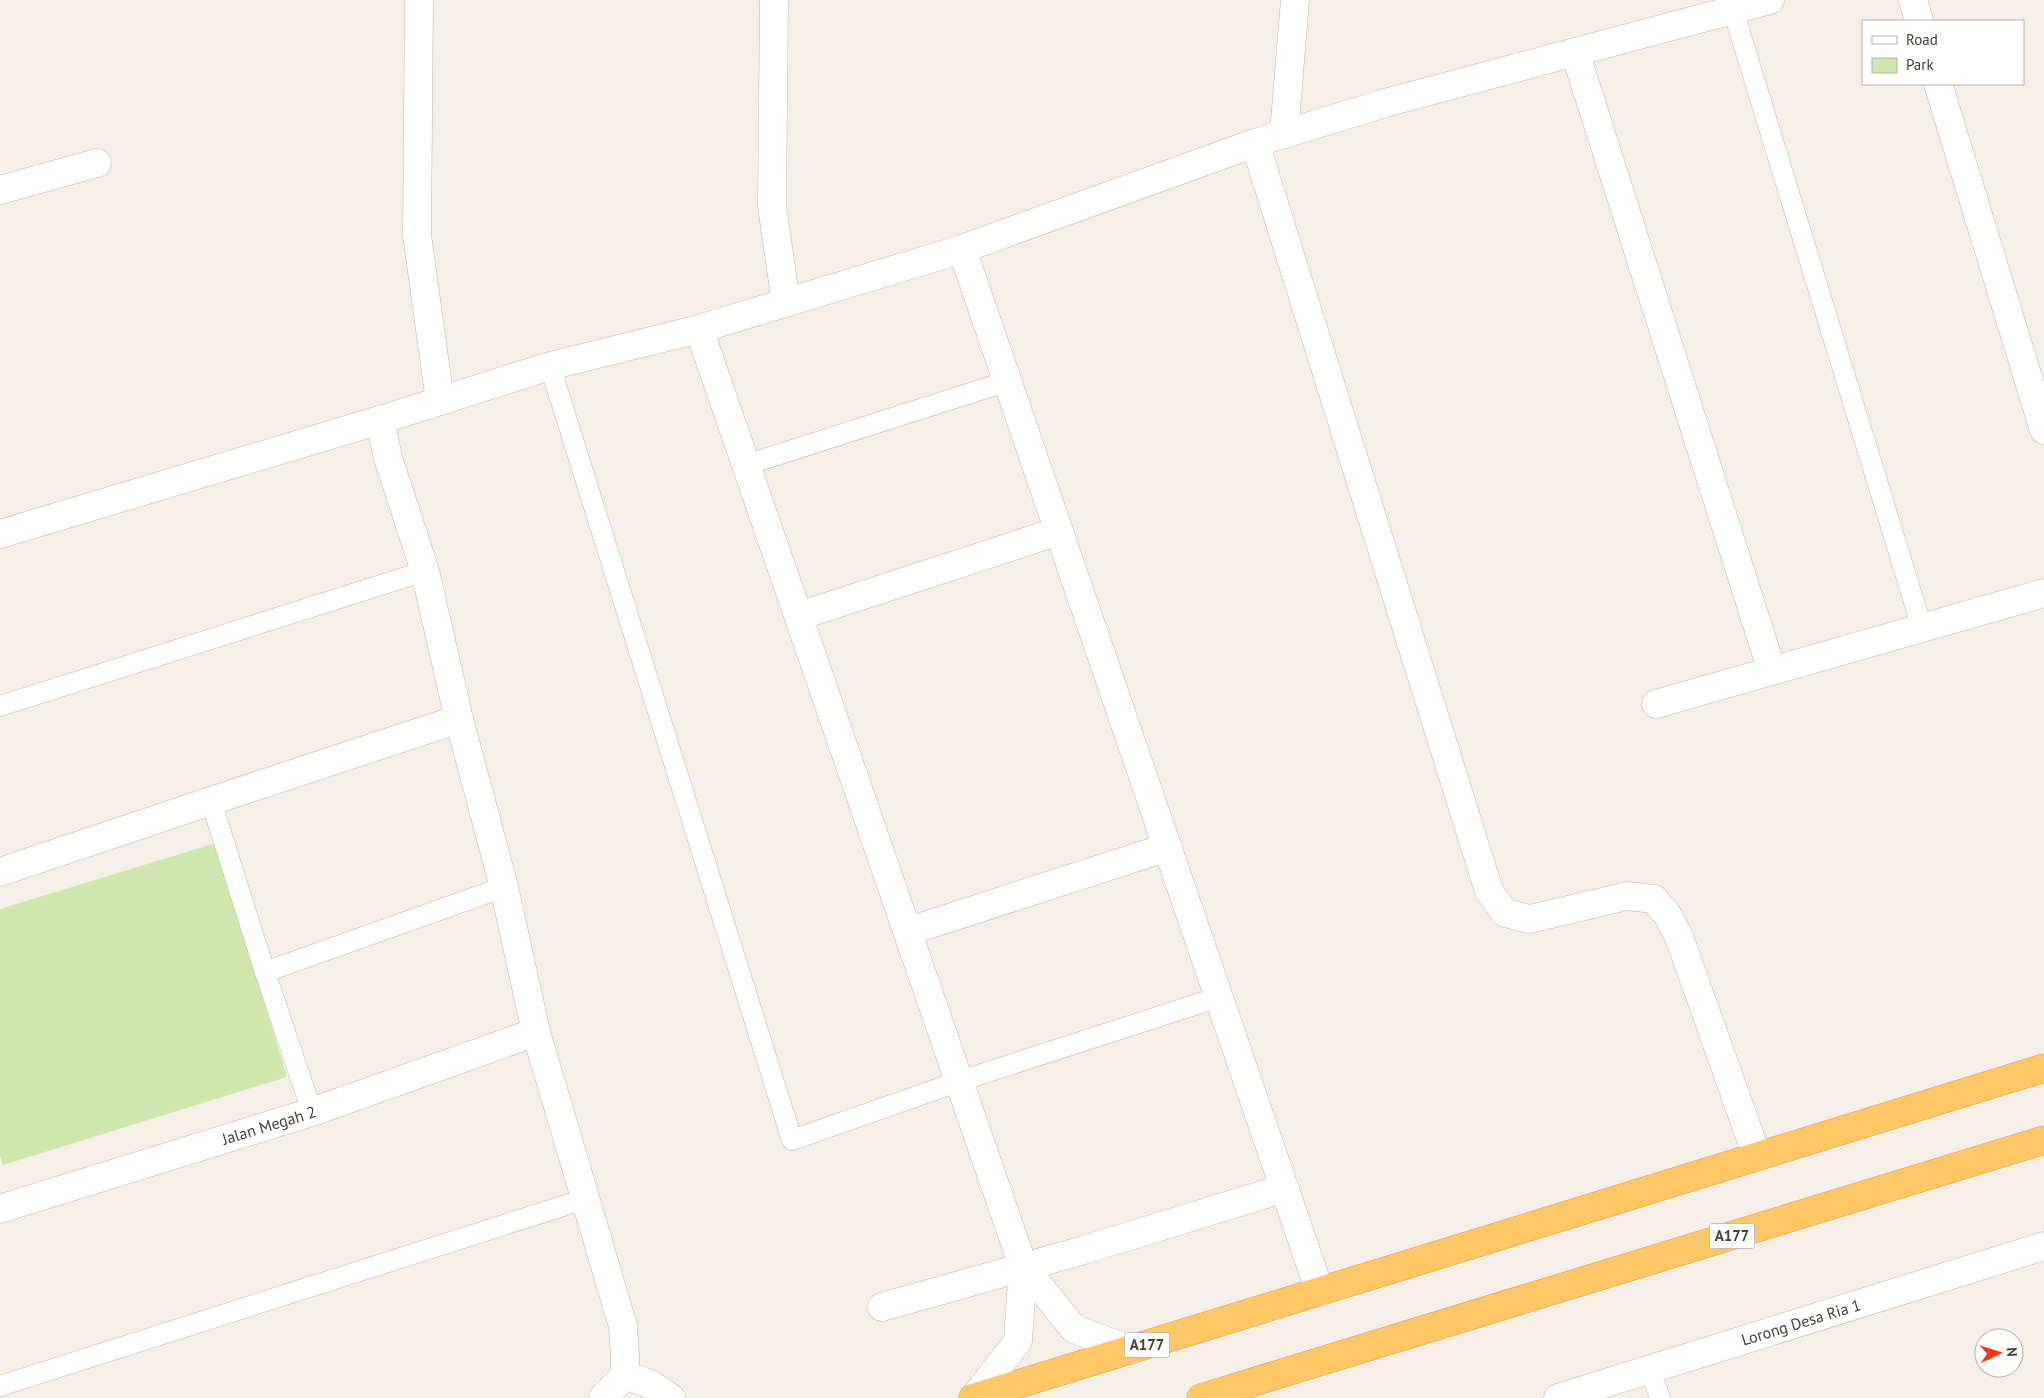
<svg xmlns="http://www.w3.org/2000/svg" width="2044" height="1398" viewBox="0 0 2044 1398" font-family="'PT Sans',sans-serif">
	<style>
		.green { fill: #d0e8b0 }
		.lines { fill: none; stroke-linecap: round; stroke-linejoin: round }
		.lane-casing { stroke: #c2baad; stroke-width: 21 }
		.street-casing { stroke: #c2baad; stroke-width: 29 }
		.highway-casing { stroke: #de9c37; stroke-width: 29 }
		.lane { stroke: #fff; stroke-width: 20 }
		.street { stroke: #fff; stroke-width: 28 }
		.highway { stroke: #fec868; stroke-width: 28 }
		.labels { text-anchor: middle; stroke-width: 4.5; stroke-linejoin: round; paint-order: stroke }
		.shield { fill: #fff; stroke: #7e7972; stroke-width: 1 }
		.shield-label { font-size: 15px; font-weight: bold; fill: #474036 }
		.street-label { font-size: 16px; fill: #474036; stroke: #fff }
	</style>
	<rect width="100%" height="100%" fill="#f4f0e7"/>
	<polygon class="green" points="216,843 287,1077 3,1165 0,1156 0,909"/>
	<g class="lines">
		<g class="lane-casing">
			<g id="lane">
				<polyline points="1733,10 1922,628"/>
				<polyline points="550,366 792,1140 960,1081 1219,997"/>
				<polyline points="746,465 1008,381"/>
				<polyline points="0,706 425,571"/>
				<polyline points="211,801 265,972 312,1112"/>
				<polyline points="265,972 504,887"/>
				<polyline points="1650,1370 1660,1398"/>
				<polyline points="0,1386 585,1199"/>
			</g>
		</g>
		<g class="street-casing">
			<g id="street">
				<polyline points="419,0 417,235 440,401"/>
				<polyline points="774,0 772,206 786,303"/>
				<polyline points="1913,0 1919,21"/>
				<polyline points="1575,52 1772,671"/>
				<polyline points="1938,84 2044,430"/>
				<polyline points="1284,134 1295,0"/>
				<polyline points="1255,143 1489,891 1505,913 1530,919 1627,896 1654,899 1667,914 1679,937 1757,1156"/>
				<polyline points="0,190 97,163"/>
				<polyline points="699,329 1023,1266 1074,1329 1131,1350"/>
				<polyline points="380,420 550,366 699,329 962,249"/>
				<polyline points="0,534 380,420 388,458 425,571 459,719 504,887 536,1032 623,1326 625,1355 625,1375 603,1398"/>
				<polyline points="799,616 1059,531"/>
				<polyline points="1656,704 2044,593"/>
				<polyline points="0,872 211,801 459,719"/>
				<polyline points="909,931 1168,847"/>
				<polyline points="0,1209 312,1112 536,1032"/>
				<polyline points="1320,1292 962,249 1255,143 1385,103 1770,0"/>
				<polyline points="882,1307 1084,1250 1285,1188"/>
				<polyline points="625,1375 652,1385 671,1398"/>
				<polyline points="974,1398 1018,1341 1023,1266"/>
				<polyline points="1558,1398 2044,1246"/>
			</g>
		</g>
		<g class="highway-casing">
			<g id="highway">
				<path d="M973,1398c357,-108 714,-221 1071,-330"/>
				<polyline points="1201,1398 2044,1140"/>
			</g>
		</g>
		<use href="#lane" class="lane"/>
		<use href="#street" class="street"/>
		<use href="#highway" class="highway"/>
	</g>
	<g class="labels">
		<g class="shield">
			<rect x="1709.5" y="1223.5" width="45" height="25" rx="4"/>
			<rect x="1124.5" y="1332.5" width="45" height="25" rx="4"/>
		</g>
		<g class="shield-label">
			<text x="1732" y="1241">A177</text>
			<text x="1147" y="1350">A177</text>
		</g>
		<g class="street-label">
			<text transform="translate(269 1125) rotate(-17)" y="6">Jalan Megah 2</text>
			<text transform="translate(1801 1322) rotate(-17)" y="6">Lorong Desa Ria 1</text>
		</g>
	</g>
	<rect x="1862" y="20" width="162" height="65" fill="#ffffff" stroke="#b5b3af"/>
	<rect x="1872" y="36" width="25" height="8" fill="#ffffff" stroke="#b5b3af"/>
	<text x="1906" y="45" font-size="15" fill="#474036">Road</text>
	<rect x="1872" y="58" width="25" height="15" fill="#d0e8b0" stroke="#b5b3af"/>
	<text x="1906" y="70" font-size="15" fill="#474036">Park</text>
	<g transform="translate(1999 1353) rotate(86)"><circle r="24" fill="#ffffff" stroke="#b5b3af"/>
	<path d="M0-4L9 19L0 12L-9 19Z" fill="#fa3418"/>
	<text y="-8" font-size="14" font-weight="bold" text-anchor="middle" fill="#474036">N</text>
	</g>
</svg>
